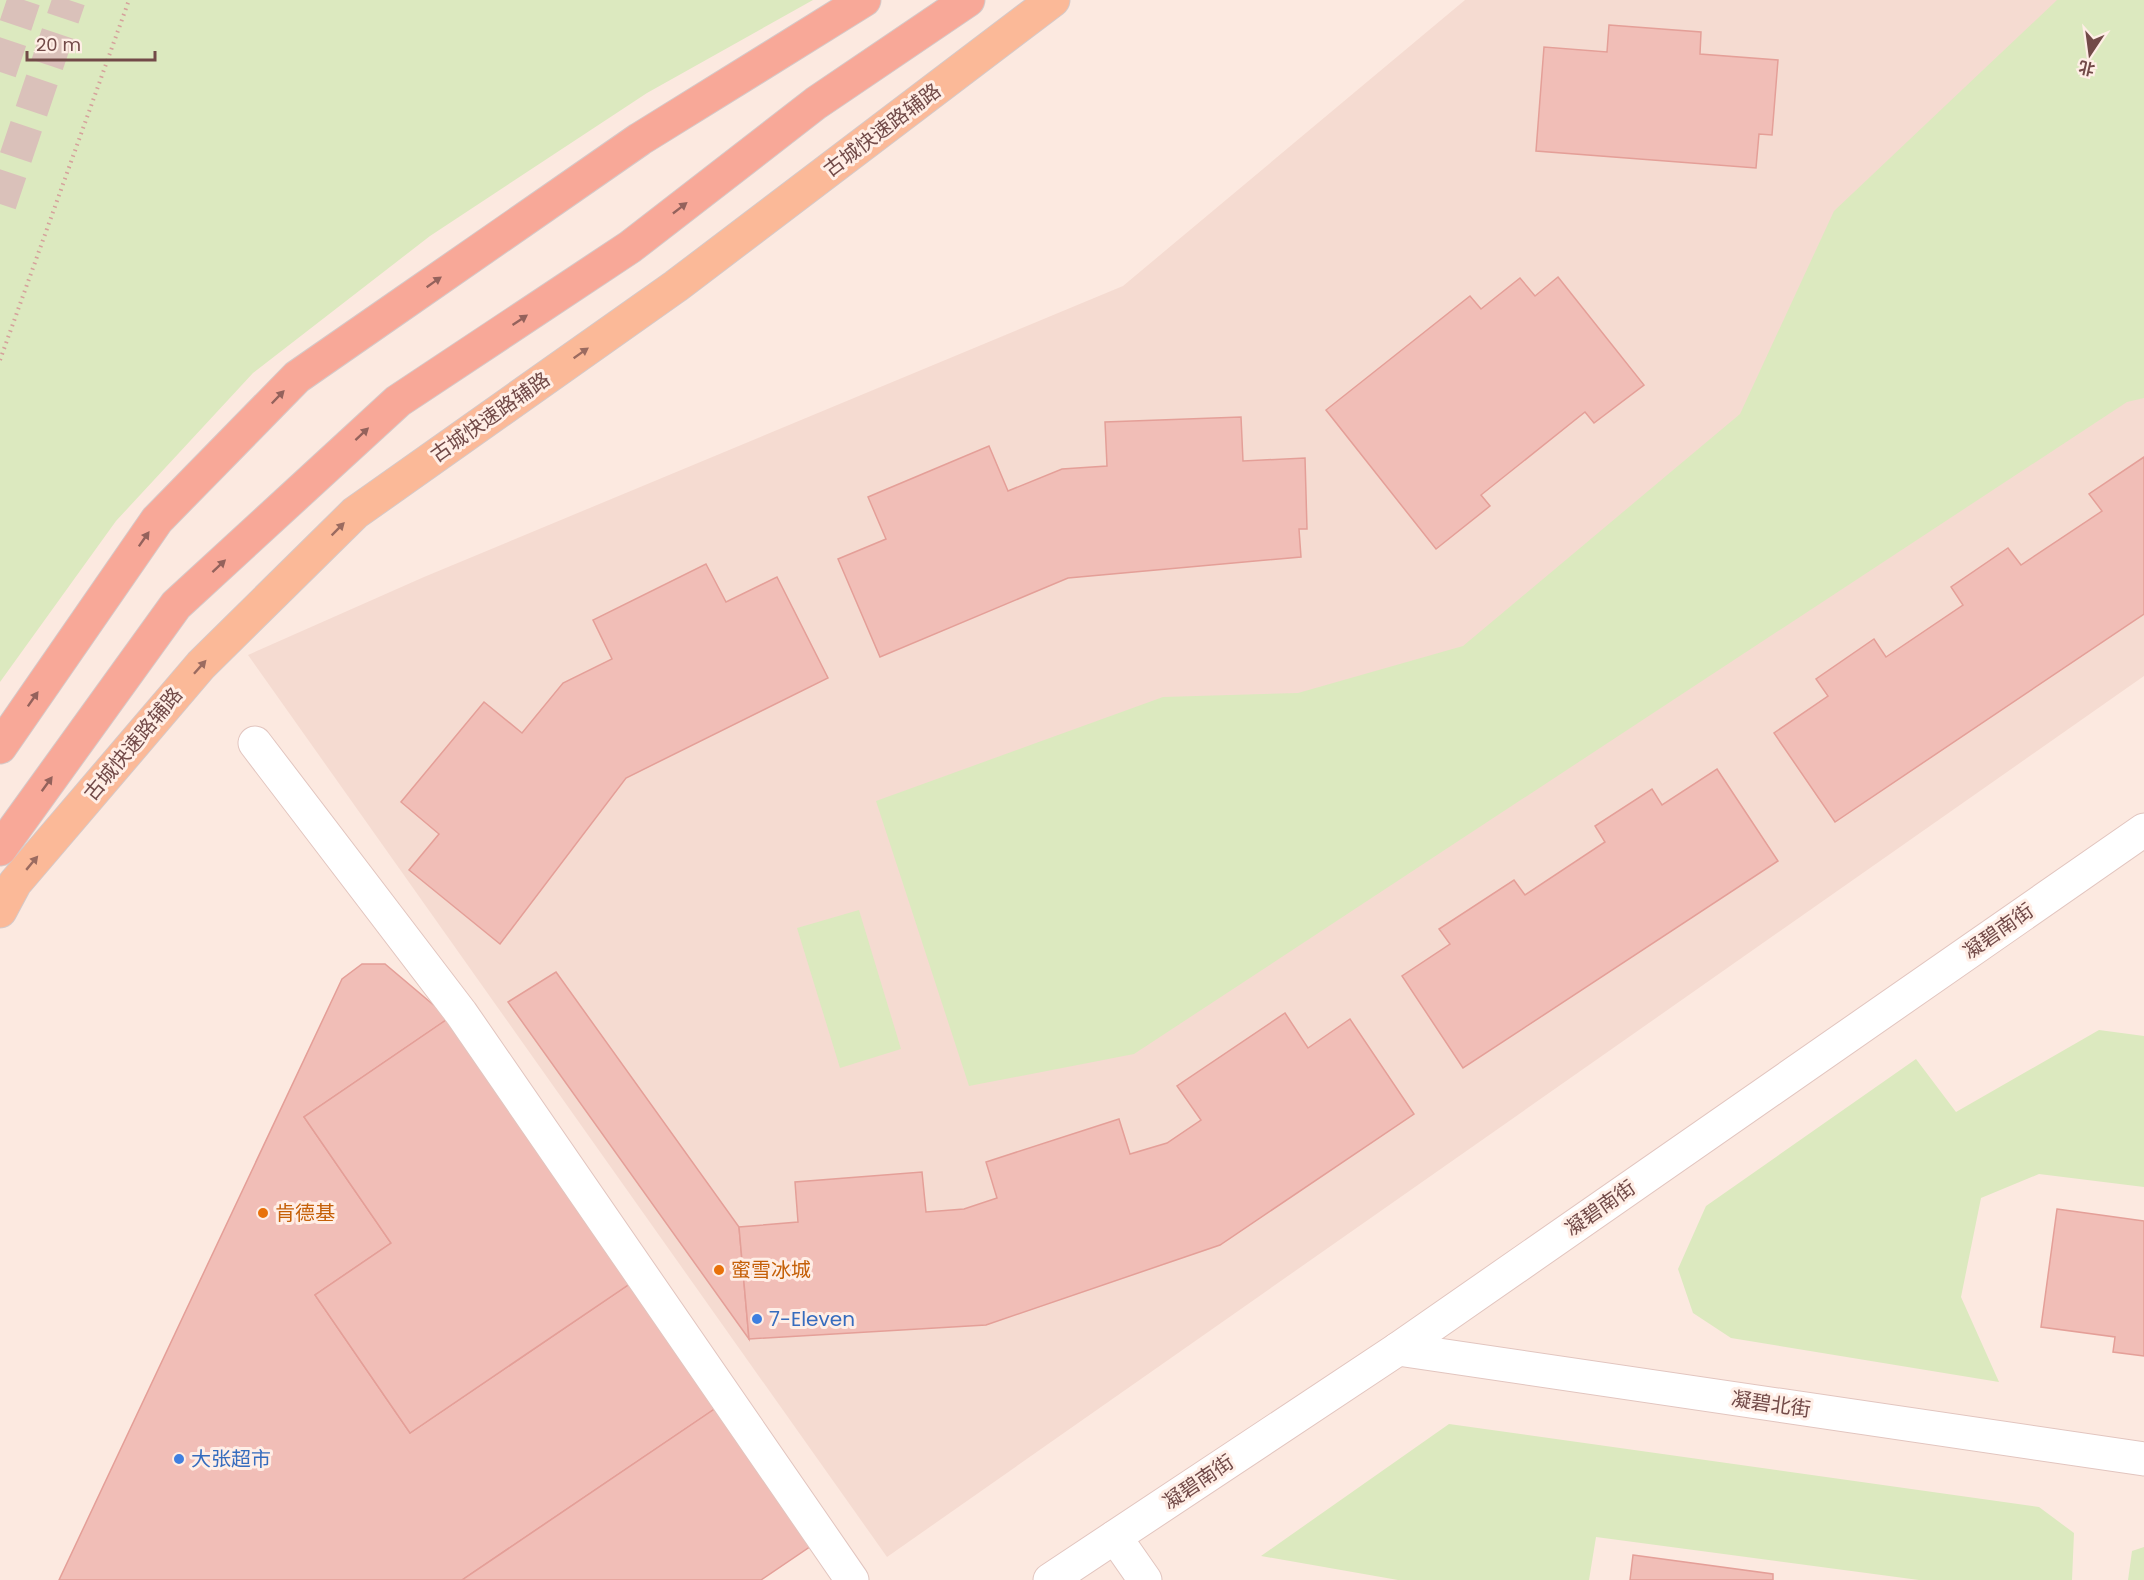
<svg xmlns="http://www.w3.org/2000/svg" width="2144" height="1580" viewBox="0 0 2144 1580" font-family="Poppins,'Noto Sans SC',sans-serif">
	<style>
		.residential { fill: #f5dbd1 }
		.green { fill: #dce9bf }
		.building { fill: #f1beb7; stroke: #e49f98; stroke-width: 1.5 }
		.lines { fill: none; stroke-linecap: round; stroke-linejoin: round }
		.trunk-tunnel { stroke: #dac1ba; stroke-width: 33; stroke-dasharray: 33 16; stroke-linecap: butt }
		.minor-casing { stroke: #e2c5bf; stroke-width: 35 }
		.primary-casing { stroke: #d5c9c8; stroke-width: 35 }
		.trunk-casing { stroke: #d5c9c8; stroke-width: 35 }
		.path { stroke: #d5a19b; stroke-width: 4; stroke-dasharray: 1.5 4.5; stroke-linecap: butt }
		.minor { stroke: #fff; stroke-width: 33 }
		.primary { stroke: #fbb998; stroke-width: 33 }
		.trunk { stroke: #f8a898; stroke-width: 33 }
		.oneway { fill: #94625c }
		.oneway2 { fill: #9b6b60 }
		.food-dot { fill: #e8710a; stroke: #ffeee6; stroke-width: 2 }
		.shop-dot { fill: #3f7fe0; stroke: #ffeee6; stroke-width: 2 }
		.labels { text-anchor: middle; stroke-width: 6; stroke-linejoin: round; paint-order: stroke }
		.street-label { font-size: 20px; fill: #724a48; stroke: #ffeee6 }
		.food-label { font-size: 20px; fill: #c56008; stroke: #ffeee6; text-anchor: start }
		.shop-label { font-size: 20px; fill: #366cbe; stroke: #ffeee6; text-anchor: start }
	</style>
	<rect width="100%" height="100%" fill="#fce9e0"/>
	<polygon class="residential" points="1465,0 2144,0 2144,676 887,1557 248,655 424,577 1123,286"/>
	<g class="green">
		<polygon points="0,0 813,0 647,93 430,236 253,373 116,521 0,682"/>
		<polygon points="2057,0 2144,0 2144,398 2127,402 1134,1054 969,1086 876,801 1163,697 1298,693 1463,646 1740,414 1834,211"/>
		<polygon points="859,910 901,1049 840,1068 797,928"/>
		<polygon points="2099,1030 2144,1036 2144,1187 2039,1174 1981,1198 1961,1297 1999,1382 1731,1338 1693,1313 1678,1269 1706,1206 1916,1059 1956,1112"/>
		<polygon points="1449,1424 2039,1507 2074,1533 2072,1580 1919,1580 1596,1537 1589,1580 1398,1580 1261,1556"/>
		<polygon points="2144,1547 2144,1580 2128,1580 2132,1551"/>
	</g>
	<g class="building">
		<polygon points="1609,25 1701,32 1700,54 1778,60 1772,135 1759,134 1756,168 1536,151 1544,47 1607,52"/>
		<polygon points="1558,277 1644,385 1594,423 1585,412 1481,495 1490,506 1436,549 1326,410 1470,296 1481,309 1520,278 1535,296"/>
		<polygon points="1241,417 1243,461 1305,458 1307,529 1299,529 1301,557 1068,578 880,657 838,559 886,539 868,497 989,446 1008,491 1062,469 1107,466 1105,422"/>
		<polygon points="2144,457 2144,614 1835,822 1774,733 1828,696 1816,679 1874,639 1886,657 1963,605 1951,587 2008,548 2021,565 2102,511 2089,494"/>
		<polygon points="706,564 726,602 777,577 828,678 626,778 500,944 409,870 439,834 401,802 484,702 522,733 563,683 612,659 593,620"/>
		<polygon points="1717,769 1778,861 1463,1068 1402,976 1450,944 1439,929 1514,880 1525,895 1605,842 1595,826 1652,789 1662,805"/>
		<polygon points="362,964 385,964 449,1018 304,1117 391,1243 315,1295 410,1433 631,1283 716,1408 462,1580 59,1580 342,979"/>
		<polygon points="556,972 739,1227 749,1339 508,1002"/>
		<polygon points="1285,1013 1308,1048 1350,1019 1414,1114 1220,1245 986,1325 749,1339 739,1227 798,1222 795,1182 922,1172 926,1212 964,1209 997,1198 986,1162 1119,1119 1130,1154 1167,1143 1201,1120 1177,1086"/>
		<polygon points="449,1018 631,1283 410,1433 315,1295 391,1243 304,1117"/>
		<polygon points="2057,1209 2144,1221 2144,1356 2113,1352 2115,1337 2041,1327"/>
		<polygon points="716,1408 811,1546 761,1580 462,1580"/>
		<polygon points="1633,1555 1773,1574 1773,1580 1630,1580"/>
	</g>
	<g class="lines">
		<g class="trunk-tunnel">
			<polyline points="0,72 24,0"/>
			<polyline points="0,204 69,0"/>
		</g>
		<g class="minor-casing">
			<g id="minor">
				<polyline points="255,743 461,1013 852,1580"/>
				<polyline points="1398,1349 2144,1459"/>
				<polyline points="1115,1537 1145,1580"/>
				<polyline points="1050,1580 1398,1349 2144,830"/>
			</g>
		</g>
		<g class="primary-casing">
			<polyline id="primary" points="0,911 15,883 201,665 355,513 676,286 1053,0"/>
		</g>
		<g class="trunk-casing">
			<g id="trunk">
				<polyline points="0,747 157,520 297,377 640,139 864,0"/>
				<polyline points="0,849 176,605 398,401 630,247 816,103 968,0"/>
			</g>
		</g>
		<polyline class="path" points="0,360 129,0"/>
		<use href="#minor" class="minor"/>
		<use href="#primary" class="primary"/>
		<use href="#trunk" class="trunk"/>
	</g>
	<defs><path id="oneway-solid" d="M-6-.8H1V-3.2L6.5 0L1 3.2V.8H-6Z" transform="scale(1.5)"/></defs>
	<g class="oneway">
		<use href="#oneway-solid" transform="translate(680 208) rotate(-38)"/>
		<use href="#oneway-solid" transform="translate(434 282) rotate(-35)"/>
		<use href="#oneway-solid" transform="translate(520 320) rotate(-34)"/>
		<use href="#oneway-solid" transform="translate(278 397) rotate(-46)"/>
		<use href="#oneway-solid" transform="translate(362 434) rotate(-43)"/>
		<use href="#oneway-solid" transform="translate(144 539) rotate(-55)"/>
		<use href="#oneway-solid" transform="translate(219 566) rotate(-43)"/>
		<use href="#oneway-solid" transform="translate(33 699) rotate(-55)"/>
		<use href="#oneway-solid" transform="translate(47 784) rotate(-54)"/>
	</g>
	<g class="oneway2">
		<use href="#oneway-solid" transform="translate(581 353) rotate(-35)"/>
		<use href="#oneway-solid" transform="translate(338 529) rotate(-45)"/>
		<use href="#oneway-solid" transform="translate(200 667) rotate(-48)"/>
		<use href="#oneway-solid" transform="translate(32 863) rotate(-50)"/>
	</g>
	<g class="food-dot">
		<circle cx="263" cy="1213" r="6"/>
		<circle cx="719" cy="1270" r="6"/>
	</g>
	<g class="shop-dot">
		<circle cx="757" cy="1319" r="6"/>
		<circle cx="179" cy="1459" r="6"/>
	</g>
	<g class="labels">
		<g class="street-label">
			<text transform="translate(882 130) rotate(-37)" y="7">古城快速路辅路</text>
			<text transform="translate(490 417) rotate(-35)" y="7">古城快速路辅路</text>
			<text transform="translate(133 744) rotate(-50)" y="7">古城快速路辅路</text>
			<text transform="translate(1998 931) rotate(-35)" y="7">凝碧南街</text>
			<text transform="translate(1600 1208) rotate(-35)" y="7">凝碧南街</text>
			<text transform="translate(1771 1404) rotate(8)" y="7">凝碧北街</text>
			<text transform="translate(1198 1482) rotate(-34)" y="7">凝碧南街</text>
		</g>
		<g class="food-label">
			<text x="275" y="1220">肯德基</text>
			<text x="731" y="1277">蜜雪冰城</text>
		</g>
		<g class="shop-label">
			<text x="769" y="1326">7-Eleven</text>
			<text x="191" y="1466">大张超市</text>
		</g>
	</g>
	<g transform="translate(2090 54) rotate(193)" stroke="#ffeee6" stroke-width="4.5" paint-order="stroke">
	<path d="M0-4.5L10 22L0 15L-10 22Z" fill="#724a48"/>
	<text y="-9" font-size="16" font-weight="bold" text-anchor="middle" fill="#724a48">北</text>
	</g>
	<path d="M27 51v9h128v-9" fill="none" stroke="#724a48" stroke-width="3"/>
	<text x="36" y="51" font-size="18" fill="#724a48" stroke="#ffeee6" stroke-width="4.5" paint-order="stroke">20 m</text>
</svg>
